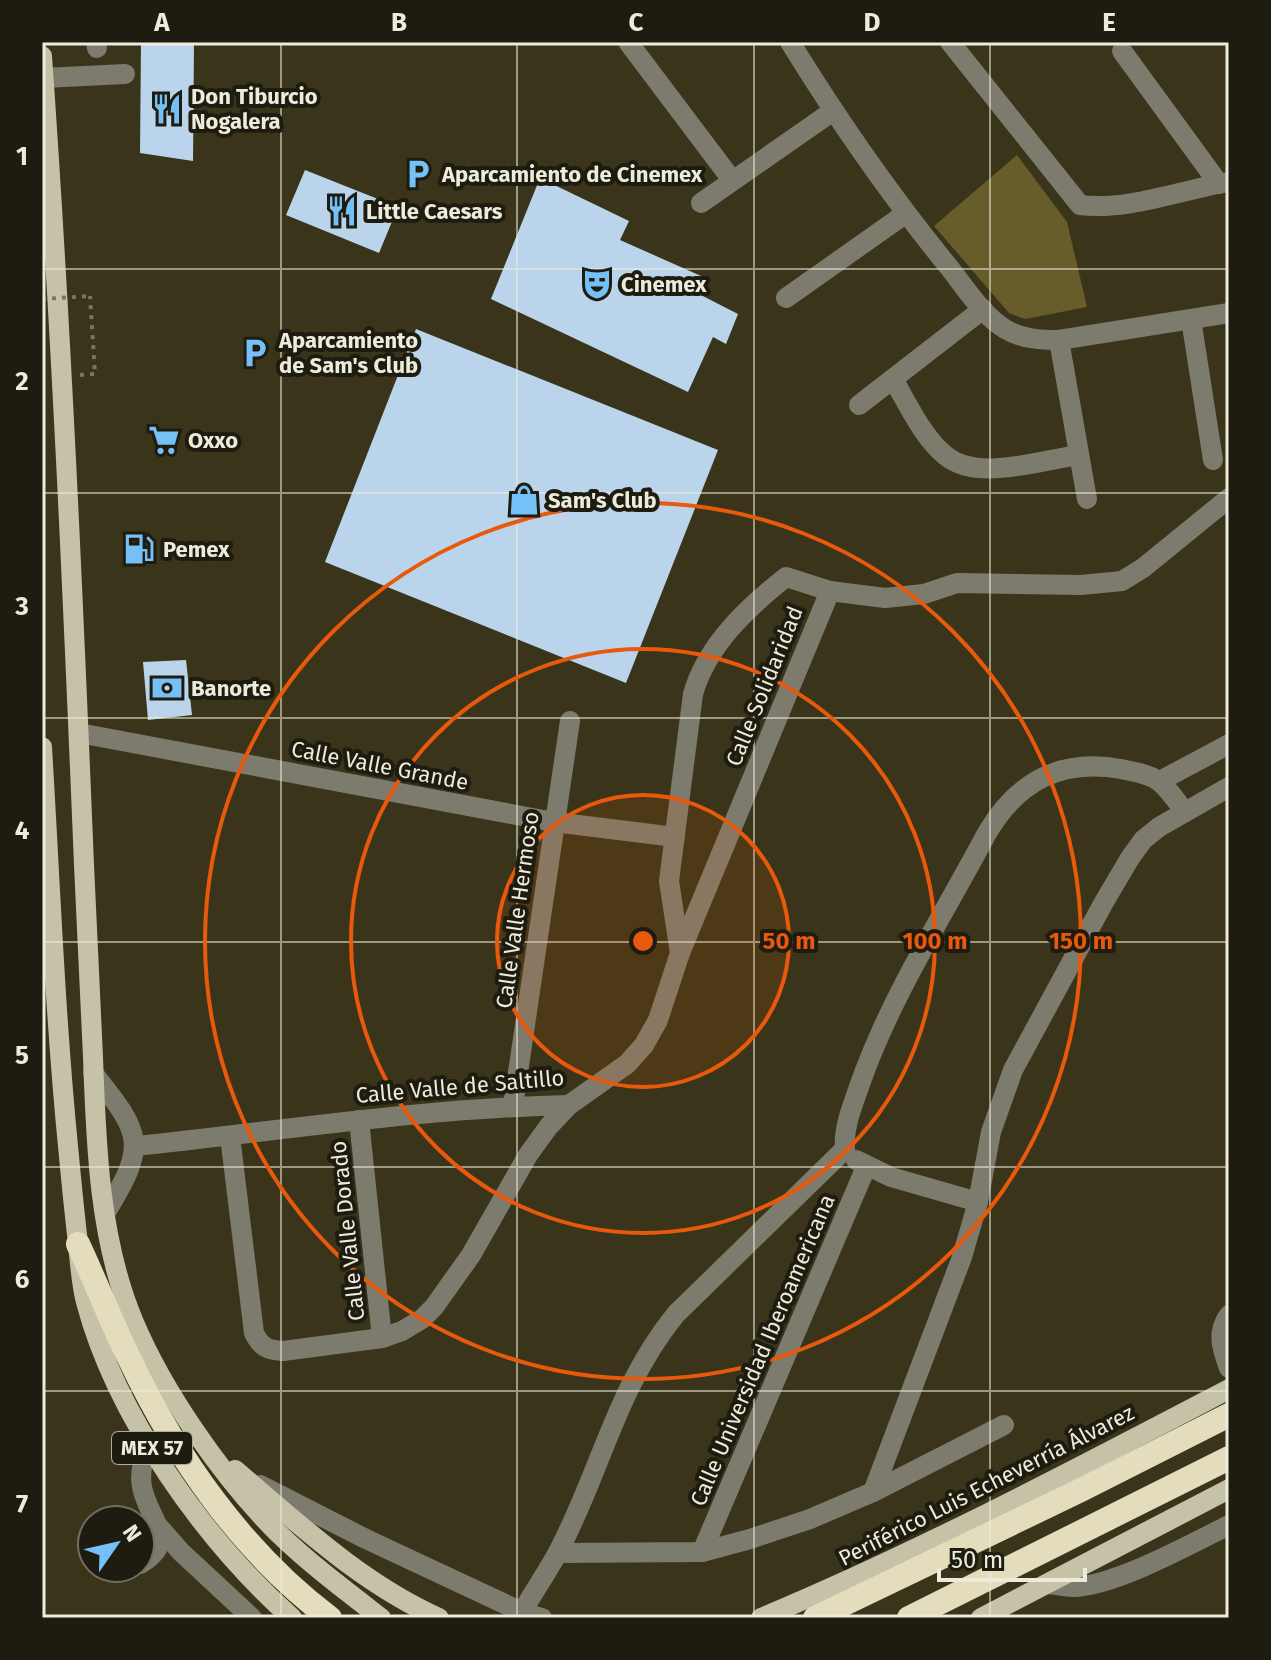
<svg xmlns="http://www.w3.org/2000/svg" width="1271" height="1660" viewBox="0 0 1271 1660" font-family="'Fira Sans',sans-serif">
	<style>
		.green { fill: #665d2b }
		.building { fill: #bad5eb }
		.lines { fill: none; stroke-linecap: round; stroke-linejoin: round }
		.path { stroke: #79755e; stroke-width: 4; stroke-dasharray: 4 6; stroke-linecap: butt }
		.minor { stroke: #7d7b6e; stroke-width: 20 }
		.major { stroke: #c6c2a7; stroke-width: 20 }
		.highway { stroke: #e3ddbe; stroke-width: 24 }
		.path-bridge { stroke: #79755e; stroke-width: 4; stroke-dasharray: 4 6; stroke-linecap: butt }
		.grid { fill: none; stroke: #edebdb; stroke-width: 2; stroke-opacity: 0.55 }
		.ring { fill: none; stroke: #e8590c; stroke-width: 4 }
		.labels { text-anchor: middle; stroke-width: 8; stroke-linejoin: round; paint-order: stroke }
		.shield { fill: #1e1c10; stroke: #afad9e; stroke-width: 2 }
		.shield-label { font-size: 20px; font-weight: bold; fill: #edebdb }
		.poi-label { font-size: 22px; font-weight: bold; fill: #edebdb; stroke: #1e1c10; text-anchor: start }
		.street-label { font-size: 22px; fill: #edebdb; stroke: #1e1c10 }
		.centre { fill: #e8590c; stroke: #1e1c10; stroke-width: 4 }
		.ring-label { font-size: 24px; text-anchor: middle; font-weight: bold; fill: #e8590c; stroke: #1e1c10; stroke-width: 8; stroke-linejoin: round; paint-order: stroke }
		.neatline { fill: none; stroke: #edebdb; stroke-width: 3 }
		.grid-label { font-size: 26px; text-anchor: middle; font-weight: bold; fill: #edebdb }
	</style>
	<rect width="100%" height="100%" fill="#3a351a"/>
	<polygon class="green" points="1017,155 1067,222 1087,307 1025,319 1009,313 934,226"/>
	<g class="building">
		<polygon points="141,42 194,42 193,161 140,153"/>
		<polygon points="305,170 398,207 379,253 286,215"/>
		<polygon points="540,178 629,221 620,240 701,276 695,292 738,314 726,344 713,337 688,392 491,299"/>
		<polygon points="416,329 718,450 626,683 325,562"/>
		<polygon points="186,660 192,715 148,720 143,662"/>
	</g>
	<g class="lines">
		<polyline class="path" points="80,375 95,374 90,296"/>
		<g class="minor">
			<polyline points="96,42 97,48"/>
			<polyline points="628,42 732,180"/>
			<path d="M790,42c48,78 100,153 158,224 17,21 34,49 57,63 17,10 35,11 54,11l170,-27"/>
			<path d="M950,42l130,163c49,6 100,-15 149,-23"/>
			<polyline points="1122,51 1219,184"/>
			<polyline points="44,78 125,74"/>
			<polyline points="701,203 833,111"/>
			<polyline points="786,298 905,214"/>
			<polyline points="1191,319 1213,460"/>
			<polyline points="1059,340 1087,499"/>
			<path d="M893,379c15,25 30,59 53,77 32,26 95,4 133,-1"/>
			<polyline points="859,405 983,309"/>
			<polyline points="79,733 554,822 675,837"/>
			<polyline points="1160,781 1229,744"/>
			<path d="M680,953l-11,-72 24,-187c14,-49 54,-86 93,-117l44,14 55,7 39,-4 33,-11 124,2 41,-4 21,-13 86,-70"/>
			<path d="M93,1073c50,62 54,72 13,139"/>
			<polyline points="513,1106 570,721"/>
			<polyline points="359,1120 382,1338"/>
			<path d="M230,1136l24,197c7,14 13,17 29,18l99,-13 20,-7 20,-12 12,-12 37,-52 57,-100 21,-29 20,-21 58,-41 17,-19 14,-25 22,-67 150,-362"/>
			<path d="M136,1146c144,-15 288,-38 433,-41"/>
			<path d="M845,1149c-2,-22 8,-44 15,-65 31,-88 83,-168 127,-251 30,-51 73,-75 134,-64 13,3 30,5 40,14 9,8 16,19 24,29"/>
			<polyline points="856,1160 891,1177 978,1202"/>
			<path d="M1229,1315c-13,17 -7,34 0,53"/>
			<polyline points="260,1485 366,1539 522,1612 542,1618"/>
			<polyline points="873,1492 962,1257 978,1202 991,1132 1013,1070 1104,902 1130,858 1143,840 1159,827 1229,787"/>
			<polyline points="159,1527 181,1552 252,1618"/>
			<polyline points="702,1552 866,1167"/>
			<polyline points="558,1553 702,1552 750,1539 810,1519 873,1492 1004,1425"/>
			<path d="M140,1564c40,-23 8,-45 2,-77 -3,-15 2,-30 7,-44"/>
			<path d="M1049,1584c8,1 16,3 24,3 42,-1 118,-43 156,-62"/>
			<path d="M522,1612c11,-19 24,-38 35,-58 44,-82 58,-165 119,-240l169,-165"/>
		</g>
		<g class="major">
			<path d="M42,56c19,269 31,539 42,809 3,64 6,128 9,192 3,87 6,182 40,263 30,72 90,158 145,213 32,31 68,58 103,85"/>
			<path d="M42,747c8,133 13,267 26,399 3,32 6,64 10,97 2,20 3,40 8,59 30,114 119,239 206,316"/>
			<path d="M235,1470c64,54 126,113 204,148"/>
			<path d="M761,1618c160,-67 315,-149 468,-229"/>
			<polyline points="981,1618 1229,1489"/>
		</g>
		<g class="highway">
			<path d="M78,1244c18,38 33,78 52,116 46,97 113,193 200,258"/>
			<polyline points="815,1618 1081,1490 1229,1415"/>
			<polyline points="909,1618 1229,1458"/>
		</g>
		<polyline class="path-bridge" points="42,299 90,296"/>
	</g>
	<path class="grid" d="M281,42v1576M517,42v1576M754,42v1576M990,42v1576M42,269h1187M42,493h1187M42,718h1187M42,942h1187M42,1167h1187M42,1391h1187"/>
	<circle cx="643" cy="941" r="146" fill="#e8590c" fill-opacity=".12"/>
	<g class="ring">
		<circle cx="643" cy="941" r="146"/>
		<circle cx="643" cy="941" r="292"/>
		<circle cx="643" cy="941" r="438"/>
	</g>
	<defs>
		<g id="restaurant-bare" transform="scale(2.4)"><path d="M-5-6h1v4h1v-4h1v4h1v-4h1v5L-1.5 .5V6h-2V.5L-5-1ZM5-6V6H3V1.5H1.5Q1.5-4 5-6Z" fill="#75c0f6" stroke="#1e1c10" stroke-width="2.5" paint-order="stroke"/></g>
		<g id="parking-bare" transform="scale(2.4)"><path d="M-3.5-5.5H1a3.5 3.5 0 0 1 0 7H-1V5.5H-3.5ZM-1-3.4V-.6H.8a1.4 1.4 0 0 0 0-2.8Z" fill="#75c0f6" stroke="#1e1c10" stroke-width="2.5" paint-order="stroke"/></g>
		<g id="theatre-bare" transform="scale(2.4)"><path d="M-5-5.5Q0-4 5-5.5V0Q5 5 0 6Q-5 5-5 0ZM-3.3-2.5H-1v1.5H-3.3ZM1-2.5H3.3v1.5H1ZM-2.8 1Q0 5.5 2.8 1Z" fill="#75c0f6" stroke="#1e1c10" stroke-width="2.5" paint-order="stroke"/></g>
		<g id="supermarket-bare" transform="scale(2.4)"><path d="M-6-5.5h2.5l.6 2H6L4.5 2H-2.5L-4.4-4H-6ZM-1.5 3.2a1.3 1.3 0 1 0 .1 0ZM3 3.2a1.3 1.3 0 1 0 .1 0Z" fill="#75c0f6" stroke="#1e1c10" stroke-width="2.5" paint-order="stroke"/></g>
		<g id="shop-bare" transform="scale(2.4)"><path d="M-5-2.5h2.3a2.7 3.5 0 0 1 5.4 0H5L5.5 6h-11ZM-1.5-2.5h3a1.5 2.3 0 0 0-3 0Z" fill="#75c0f6" stroke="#1e1c10" stroke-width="2.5" paint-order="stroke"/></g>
		<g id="fuel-bare" transform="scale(2.4)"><path d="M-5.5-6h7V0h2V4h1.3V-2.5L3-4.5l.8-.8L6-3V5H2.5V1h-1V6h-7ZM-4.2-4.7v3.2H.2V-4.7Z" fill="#75c0f6" stroke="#1e1c10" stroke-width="2.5" paint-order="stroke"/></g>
		<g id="bank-bare" transform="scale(2.4)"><path d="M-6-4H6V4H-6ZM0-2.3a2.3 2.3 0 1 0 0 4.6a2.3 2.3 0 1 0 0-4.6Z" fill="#75c0f6" stroke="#1e1c10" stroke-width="2.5" paint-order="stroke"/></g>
	</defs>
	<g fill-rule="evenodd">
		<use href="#restaurant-bare" x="167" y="109"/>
		<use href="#parking-bare" x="418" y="174"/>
		<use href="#restaurant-bare" x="342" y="211"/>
		<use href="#theatre-bare" x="597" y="284"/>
		<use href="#parking-bare" x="255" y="353"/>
		<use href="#supermarket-bare" x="164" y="440"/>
		<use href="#shop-bare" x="524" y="500"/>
		<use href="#fuel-bare" x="139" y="549"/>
		<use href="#bank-bare" x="167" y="688"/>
	</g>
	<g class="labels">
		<rect class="shield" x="112" y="1432" width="80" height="32" rx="6"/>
		<g class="shield-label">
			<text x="152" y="1455">MEX 57</text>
		</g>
		<g class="poi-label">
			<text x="191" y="104">Don Tiburcio<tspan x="191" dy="25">Nogalera</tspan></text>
			<text x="442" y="182">Aparcamiento de Cinemex</text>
			<text x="366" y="219">Little Caesars</text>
			<text x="621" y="292">Cinemex</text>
			<text x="279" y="348">Aparcamiento<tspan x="279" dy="25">de Sam's Club</tspan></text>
			<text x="188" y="448">Oxxo</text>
			<text x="548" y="508">Sam's Club</text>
			<text x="163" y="557">Pemex</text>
			<text x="191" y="696">Banorte</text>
		</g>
		<g class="street-label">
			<text transform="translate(764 686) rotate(-68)" y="8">Calle Solidaridad</text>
			<text transform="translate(380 765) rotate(11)" y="8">Calle Valle Grande</text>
			<text transform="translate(517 910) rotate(-82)" y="8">Calle Valle Hermoso</text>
			<text transform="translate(460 1086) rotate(-5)" y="8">Calle Valle de Saltillo</text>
			<text transform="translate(347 1231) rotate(-96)" y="8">Calle Valle Dorado</text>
			<text transform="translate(762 1350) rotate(-67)" y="8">Calle Universidad Iberoamericana</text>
			<text transform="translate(986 1485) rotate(-27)" y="8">Periférico Luis Echeverría Álvarez</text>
		</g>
	</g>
	<circle cx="643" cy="941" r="12" class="centre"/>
	<g class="ring-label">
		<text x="789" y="949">50 m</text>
		<text x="935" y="949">100 m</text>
		<text x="1081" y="949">150 m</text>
	</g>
	<rect width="1271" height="1660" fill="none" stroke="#1e1c10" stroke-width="88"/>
	<g transform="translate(116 1544) rotate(56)"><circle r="38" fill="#1e1c10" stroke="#716f61" stroke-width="2"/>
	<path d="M0-6L14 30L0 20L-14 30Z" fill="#75c0f6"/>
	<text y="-12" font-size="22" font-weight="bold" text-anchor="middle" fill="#edebdb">N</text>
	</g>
	<path d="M939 1568v12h146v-12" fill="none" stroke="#edebdb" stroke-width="4"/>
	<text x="951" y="1568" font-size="24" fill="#edebdb" stroke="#1e1c10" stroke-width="6" paint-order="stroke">50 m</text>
	<rect x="44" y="44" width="1183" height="1572" class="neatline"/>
	<g class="grid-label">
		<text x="162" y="31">A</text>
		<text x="399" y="31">B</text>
		<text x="636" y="31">C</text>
		<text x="872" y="31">D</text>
		<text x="1109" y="31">E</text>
		<text x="22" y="165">1</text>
		<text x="22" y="390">2</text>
		<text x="22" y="615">3</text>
		<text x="22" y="839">4</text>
		<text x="22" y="1064">5</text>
		<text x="22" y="1288">6</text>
		<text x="22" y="1513">7</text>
	</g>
</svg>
